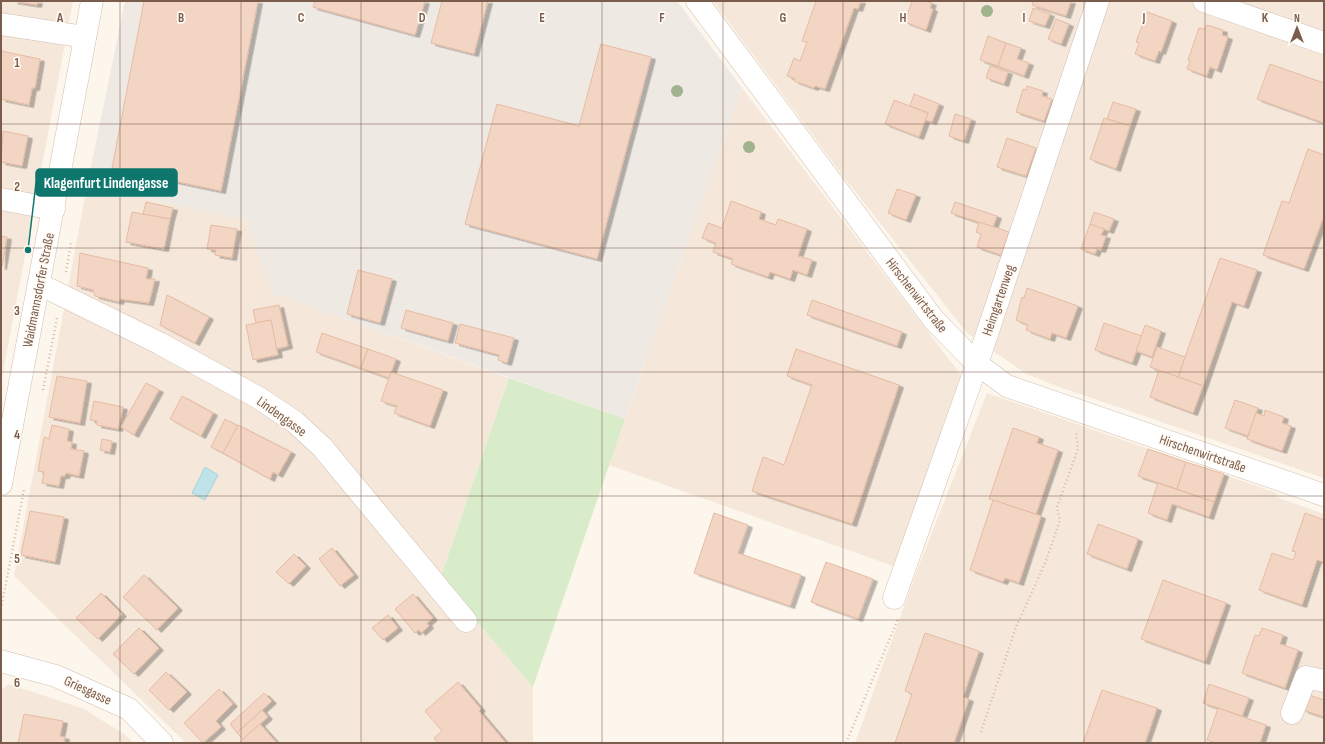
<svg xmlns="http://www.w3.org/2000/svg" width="1325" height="744" viewBox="0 0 1325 744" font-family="'Sofia Sans Condensed',sans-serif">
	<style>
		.residential { fill: #f5e8da }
		.industrial { fill: #efe9e4 }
		.green { fill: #d8ecc9 }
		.water { fill: #bfe3e8; stroke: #a5d3da }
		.building { fill: #f3d5c3; stroke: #e6bba3; filter: url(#shadow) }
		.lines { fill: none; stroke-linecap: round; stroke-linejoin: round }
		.minor-casing { stroke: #d1beb0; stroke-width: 23 }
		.path { stroke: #d9b8a5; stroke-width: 2.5; stroke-dasharray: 1 3; stroke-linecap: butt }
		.minor { stroke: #fff; stroke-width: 22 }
		.tree { fill: #a0b28e }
		.grid { fill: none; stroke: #7a5c4d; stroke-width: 1; stroke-opacity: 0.55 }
		.labels { text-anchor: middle; stroke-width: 3.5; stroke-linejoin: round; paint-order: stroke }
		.street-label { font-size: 14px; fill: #7a5c4d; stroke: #fffaf3 }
		.grid-label { font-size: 13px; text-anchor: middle; font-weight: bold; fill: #7a5c4d; stroke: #fffaf3; stroke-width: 3.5; stroke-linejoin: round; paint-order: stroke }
		.leader { fill: none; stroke: #0f766e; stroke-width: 1.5 }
		.callout-dot { fill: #0f766e; stroke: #fffaf3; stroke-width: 1.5 }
		.callout { fill: #0f766e; stroke: #0f766e; stroke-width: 1.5 }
		.callout-label { font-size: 15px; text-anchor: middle; font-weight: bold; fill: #fff }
	</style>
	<defs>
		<filter id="shadow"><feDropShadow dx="4.5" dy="2.5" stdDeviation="0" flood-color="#0004"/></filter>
	</defs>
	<rect width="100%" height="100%" fill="#fdf6ec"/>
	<g class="residential">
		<polygon points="1,1 73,1 1,383"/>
		<polygon points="713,1 1324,1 1324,478 1051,384 1025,373 967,333 843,176"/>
		<polygon points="742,88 964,379 896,567 609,465"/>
		<polygon points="87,186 246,220 273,293 509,378 440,579 533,687 533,743 186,743 14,576"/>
		<polygon points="987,393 1277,493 1276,497 1324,514 1324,743 855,743 916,573"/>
		<polygon points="9,684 84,709 124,734 134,743 1,743 1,690"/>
	</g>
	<polygon class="industrial" points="125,1 677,1 742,88 625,419 273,293 246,220 87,186"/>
	<polygon class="green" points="509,378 625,419 533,687 440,579"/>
	<polygon class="water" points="205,467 218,475 205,500 192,493"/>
	<g class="building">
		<polygon points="13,1 38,1 37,5"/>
		<polygon points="144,1 258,1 221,191 112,168"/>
		<polygon points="315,1 425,1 415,35 313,7"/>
		<polygon points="442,1 488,1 474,54 431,43"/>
		<polygon points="816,1 861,1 858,9 854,8 825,89 815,86 814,88 794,81 795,79 787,76 794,58 800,61 807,42 802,41"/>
		<polygon points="912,1 926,1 932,3 930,8 933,9 926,30 905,22"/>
		<polygon points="1033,1 1071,1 1066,16 1032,5"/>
		<polygon points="1033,8 1050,14 1045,26 1029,21"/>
		<polygon points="1147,12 1172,21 1161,52 1159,51 1155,61 1135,54 1139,43 1136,42"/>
		<polygon points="1056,19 1069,24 1061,44 1048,39"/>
		<polygon points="1207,25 1223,30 1222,35 1228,37 1217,70 1210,67 1207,76 1187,69 1190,61 1188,60 1199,28 1205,29"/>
		<polygon points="988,36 1006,43 998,66 980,60"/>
		<polygon points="1006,43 1021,48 1017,59 1029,63 1024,76 998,66"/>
		<polygon points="601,44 651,57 597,259 465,224 497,104 579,126"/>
		<polygon points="1,51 40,59 35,88 32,88 29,105 1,99"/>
		<polygon points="1270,64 1324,83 1324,123 1257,99"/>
		<polygon points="990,66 1008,72 1004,84 986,78"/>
		<polygon points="1027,86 1043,91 1042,96 1052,99 1044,121 1016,112 1023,89 1026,90"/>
		<polygon points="914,94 939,104 932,122 925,120 928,113 910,106"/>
		<polygon points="894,100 928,113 919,137 885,124"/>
		<polygon points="1113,102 1136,109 1130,126 1107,119"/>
		<polygon points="955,114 971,119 964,141 949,136"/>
		<polygon points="1104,118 1130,126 1116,169 1090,159"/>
		<polygon points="3,131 28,136 22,166 1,162"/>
		<polygon points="1007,138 1036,148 1026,176 997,167"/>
		<polygon points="1308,149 1324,155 1324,216 1304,269 1263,255 1282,201 1289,203"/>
		<polygon points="897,189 916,195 906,220 888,213"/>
		<polygon points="731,201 761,212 759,219 776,225 778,219 807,229 798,256 812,260 807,275 793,270 790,279 770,272 768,277 731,264 733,259 713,252 716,243 702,238 708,223 722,228"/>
		<polygon points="146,202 173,208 170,219 143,214"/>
		<polygon points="955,202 997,216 993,227 951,213"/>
		<polygon points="132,212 170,219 164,249 126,242"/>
		<polygon points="1094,212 1114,219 1109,231 1090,224"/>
		<polygon points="979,222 1009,232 1001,255 977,247 981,234 976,232"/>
		<polygon points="1090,224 1104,229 1101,235 1106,236 1101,250 1097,249 1095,254 1081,249"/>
		<polygon points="211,225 237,229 232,258 215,255 216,250 207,249"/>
		<polygon points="1,236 7,237 2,267 1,267"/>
		<polygon points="80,253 148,268 146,279 155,279 149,303 120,299 119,302 95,296 93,290 77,286"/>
		<polygon points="1220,258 1257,270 1244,306 1232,302 1203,386 1178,377"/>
		<polygon points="358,270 392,279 380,323 347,314"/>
		<polygon points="1027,288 1078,306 1066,338 1052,333 1050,339 1026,330 1028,325 1016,320 1022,297 1024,298"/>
		<polygon points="167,295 209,317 195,343 160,325"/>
		<polygon points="812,300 902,332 897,346 807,315"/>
		<polygon points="279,305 288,346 276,349 271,320 256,323 253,310"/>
		<polygon points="406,310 453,323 448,341 401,328"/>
		<polygon points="271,320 278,355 253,360 246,325"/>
		<polygon points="1104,323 1142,336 1132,363 1095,350"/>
		<polygon points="460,324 514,338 507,363 498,360 499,355 455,343"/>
		<polygon points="1145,325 1161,331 1152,357 1136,351"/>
		<polygon points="322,333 368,349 361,368 316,352"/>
		<polygon points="1157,347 1185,357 1178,377 1150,367"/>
		<polygon points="368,349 396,359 389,378 361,368"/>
		<polygon points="796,349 899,385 852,524 752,491 763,457 784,465 812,385 787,376"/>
		<polygon points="1159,370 1203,386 1193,413 1150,397"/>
		<polygon points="391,372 443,390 430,426 394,413 397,406 381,401"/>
		<polygon points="57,376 87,381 80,423 49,417"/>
		<polygon points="146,383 159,390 134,435 121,427"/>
		<polygon points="182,396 213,413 201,436 170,419"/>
		<polygon points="1235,400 1258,408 1248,436 1225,428"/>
		<polygon points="94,401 123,407 118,429 97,425 97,421 90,420"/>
		<polygon points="1265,410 1284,417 1282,423 1291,426 1282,451 1247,439 1256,413 1264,416"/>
		<polygon points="225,419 238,426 223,453 211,447"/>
		<polygon points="52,425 69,429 67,441 72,442 71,449 84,451 79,476 66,473 65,476 61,476 59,486 42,483 44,472 38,471 44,437 49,439"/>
		<polygon points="238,425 291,452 278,475 273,472 270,479 223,453"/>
		<polygon points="1013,428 1039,437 1037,443 1058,450 1036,514 989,499"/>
		<polygon points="102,439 112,441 110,452 100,450"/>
		<polygon points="1148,449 1186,462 1177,489 1138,476"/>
		<polygon points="1186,462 1224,474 1214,502 1177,489"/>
		<polygon points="1158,483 1214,502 1209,517 1172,504 1167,520 1148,513"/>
		<polygon points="993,500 1041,516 1019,583 1005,578 1003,582 970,570"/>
		<polygon points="30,511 64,517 55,562 21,555"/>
		<polygon points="714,513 748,525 738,553 801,575 790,606 694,573"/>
		<polygon points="1305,513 1324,520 1324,562 1317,560 1302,605 1259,590 1272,553 1293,560 1296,552 1292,551"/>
		<polygon points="1098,524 1138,539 1127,569 1087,554"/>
		<polygon points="332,548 354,575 340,586 319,559"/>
		<polygon points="294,554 306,566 289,584 276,572"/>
		<polygon points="826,562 873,579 858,619 811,602"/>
		<polygon points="144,575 178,608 157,630 123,597"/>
		<polygon points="1163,580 1226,603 1205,662 1141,639"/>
		<polygon points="101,593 122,614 98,639 76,618"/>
		<polygon points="413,594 433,618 427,623 429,626 421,633 419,630 415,633 395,609"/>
		<polygon points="388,615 398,628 383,640 372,628"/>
		<polygon points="139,628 159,648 134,674 113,654"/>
		<polygon points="1262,628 1283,635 1280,644 1298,650 1285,688 1242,673 1255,635 1259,636"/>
		<polygon points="925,633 979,651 963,697 969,699 954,743 895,743 912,694 905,691"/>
		<polygon points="166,672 187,692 169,710 149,690"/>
		<polygon points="458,682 481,709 479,711 506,743 438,743 434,738 442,731 425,711"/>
		<polygon points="1209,684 1249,698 1242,716 1203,703"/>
		<polygon points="219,689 233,704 216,721 221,727 203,743 184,723"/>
		<polygon points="1102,690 1157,708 1145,743 1083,743"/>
		<polygon points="264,693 272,701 237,733 230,724"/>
		<polygon points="1309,695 1324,700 1324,717 1303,710"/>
		<polygon points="1218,708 1266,725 1260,743 1216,743 1207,740"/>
		<polygon points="262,710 268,717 243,739 237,733"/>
		<polygon points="24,714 63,721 60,736 65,737 64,743 18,743"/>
		<polygon points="260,724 277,743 239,743 243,739"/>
	</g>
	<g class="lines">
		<g class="minor-casing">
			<g id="minor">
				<polyline points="697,1 934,320 977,364 1007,386 1324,495"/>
				<polyline points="1204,1 1324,43"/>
				<polyline points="1,24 85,37"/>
				<polyline points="1,199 54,209"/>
				<polyline points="39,284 159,343 259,398 295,422 322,447 466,621"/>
				<polyline points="1,484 92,1"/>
				<polyline points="894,598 977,364 1098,1"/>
				<polyline points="1,661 56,676 129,709 162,743"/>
				<polyline points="1292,713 1306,677 1324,681"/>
			</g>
		</g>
		<g class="path">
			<polyline points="66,272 71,243"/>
			<polyline points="43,390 57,318"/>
			<polyline points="1,609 24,489"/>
			<polyline points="981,732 1016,627 1046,561 1060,520 1057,507 1078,449 1076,432"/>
			<polyline points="846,743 898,619"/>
		</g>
		<use href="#minor" class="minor"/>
	</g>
	<g class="tree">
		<circle cx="987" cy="11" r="6"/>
		<circle cx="677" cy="91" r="6"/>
		<circle cx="749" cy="147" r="6"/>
	</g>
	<path class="grid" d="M120,1v742M241,1v742M361,1v742M482,1v742M602,1v742M723,1v742M843,1v742M964,1v742M1084,1v742M1205,1v742M1,124h1323M1,248h1323M1,372h1323M1,496h1323M1,620h1323"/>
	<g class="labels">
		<g class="street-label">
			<text transform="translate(38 290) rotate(-79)" y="5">Waidmannsdorfer Straße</text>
			<text transform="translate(917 295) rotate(52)" y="5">Hirschenwirtstraße</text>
			<text transform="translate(998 300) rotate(-71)" y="5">Heimgartenweg</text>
			<text transform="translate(282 416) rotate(36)" y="5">Lindengasse</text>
			<text transform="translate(1203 453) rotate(19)" y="5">Hirschenwirtstraße</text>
			<text transform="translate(88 690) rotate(25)" y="5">Griesgasse</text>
		</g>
	</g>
	<g class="grid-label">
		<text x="60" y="22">A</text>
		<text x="181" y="22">B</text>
		<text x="301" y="22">C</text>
		<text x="422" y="22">D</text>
		<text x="542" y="22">E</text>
		<text x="662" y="22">F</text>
		<text x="783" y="22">G</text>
		<text x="903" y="22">H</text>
		<text x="1024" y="22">I</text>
		<text x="1144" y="22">J</text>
		<text x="1265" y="22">K</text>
		<text x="17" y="67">1</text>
		<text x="17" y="191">2</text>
		<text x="17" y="315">3</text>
		<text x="17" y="439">4</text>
		<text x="17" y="563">5</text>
		<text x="17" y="687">6</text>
	</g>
	<path class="leader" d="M28 250L36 183"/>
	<circle class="callout-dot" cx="28" cy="250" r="4"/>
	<rect class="callout" x="36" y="169" width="141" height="27" rx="4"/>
	<g class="callout-label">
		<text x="106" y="188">Klagenfurt Lindengasse</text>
	</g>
	<rect width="1325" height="744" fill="none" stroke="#7a5c4d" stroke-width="4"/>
	<g transform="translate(1297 28)" stroke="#fffaf3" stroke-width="3" paint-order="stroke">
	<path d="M0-3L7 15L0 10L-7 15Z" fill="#7a5c4d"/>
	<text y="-6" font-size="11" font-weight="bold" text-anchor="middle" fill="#7a5c4d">N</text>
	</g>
</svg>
